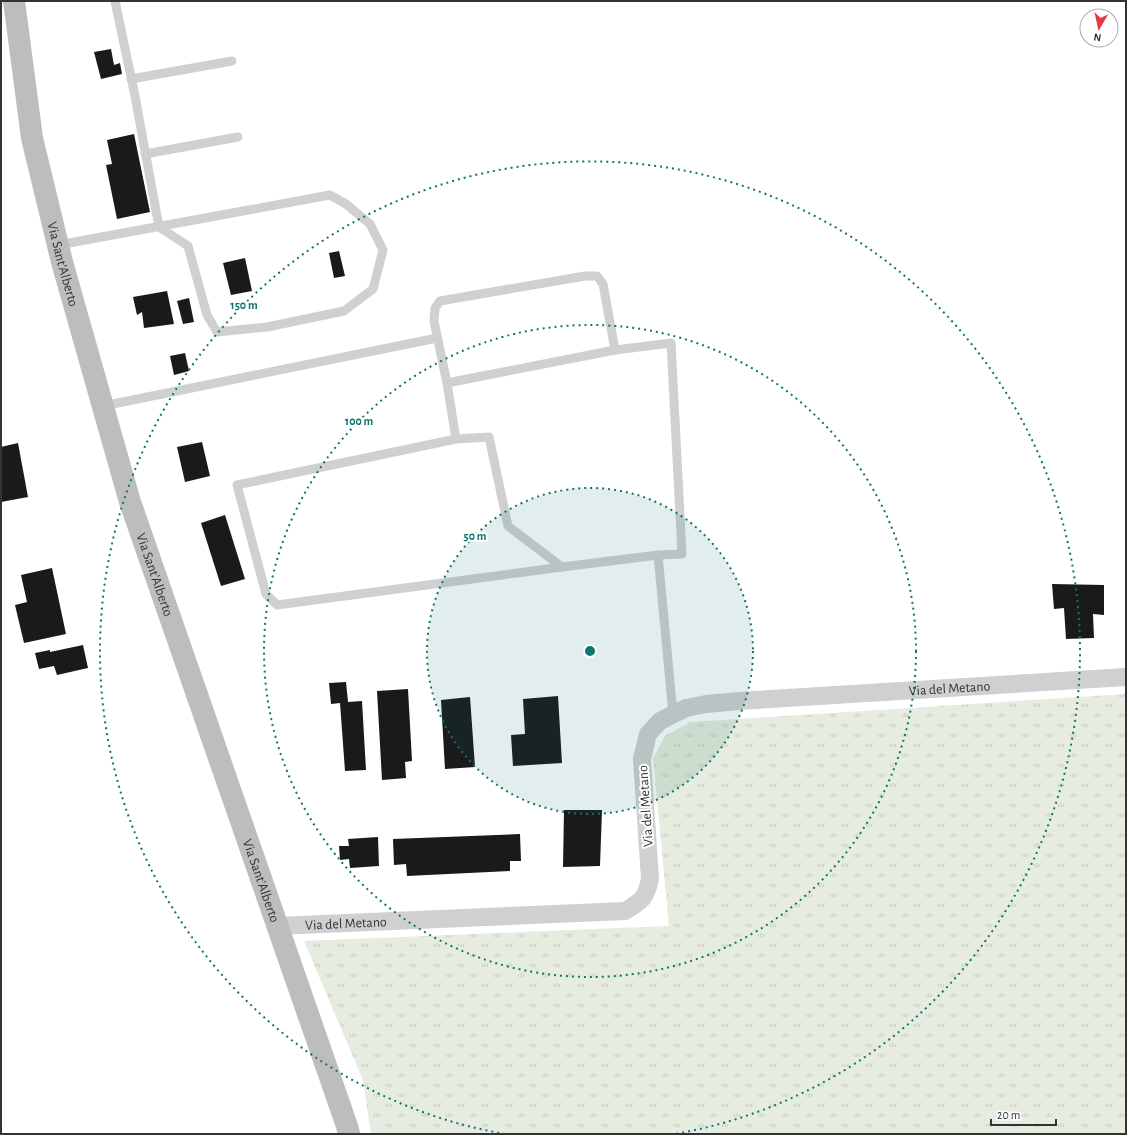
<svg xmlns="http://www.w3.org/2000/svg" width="1127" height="1135" viewBox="0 0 1127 1135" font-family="'Alegreya Sans',sans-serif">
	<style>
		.grass { fill: url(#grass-tufts) }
		.building { fill: #1a1a1a }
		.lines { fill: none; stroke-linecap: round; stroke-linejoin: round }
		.lane { stroke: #d0d0d0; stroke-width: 9 }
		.street { stroke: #d0d0d0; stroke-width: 18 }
		.secondary { stroke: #bdbdbd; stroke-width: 22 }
		.ring { fill: none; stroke: #0f766e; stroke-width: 2; stroke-dasharray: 2 4 }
		.labels { text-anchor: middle; stroke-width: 4; stroke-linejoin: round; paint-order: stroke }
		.street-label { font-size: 14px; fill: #333; stroke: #fff }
		.centre { fill: #0f766e; stroke: #fff; stroke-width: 2 }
		.ring-label { font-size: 12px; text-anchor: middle; font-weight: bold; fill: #0f766e; stroke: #fff; stroke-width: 4; stroke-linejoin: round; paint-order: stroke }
	</style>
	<defs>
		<pattern id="grass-tufts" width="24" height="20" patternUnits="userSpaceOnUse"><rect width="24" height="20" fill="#e6ecdf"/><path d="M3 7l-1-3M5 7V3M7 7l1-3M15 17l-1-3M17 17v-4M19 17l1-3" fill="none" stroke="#c6cbc0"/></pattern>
	</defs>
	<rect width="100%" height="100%" fill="#fff"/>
	<polygon class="grass" points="1126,694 1126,1134 371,1134 363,1080 304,941 669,926 653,758 665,736 690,722"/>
	<g class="building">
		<polygon points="111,49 114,65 120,63 122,74 101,79 94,52"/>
		<polygon points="134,134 150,212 117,219 106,165 112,164 107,140"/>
		<polygon points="339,251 345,276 334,278 329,253"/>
		<polygon points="245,258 252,291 231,295 223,263"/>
		<polygon points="167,291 174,324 144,328 142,312 137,315 133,297"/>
		<polygon points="189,298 194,322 183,324 177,301"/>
		<polygon points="185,353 189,371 174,375 170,356"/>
		<polygon points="202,442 210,476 185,482 177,447"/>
		<polygon points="18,443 28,497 1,502 1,447"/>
		<polygon points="225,515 245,579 221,586 201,523"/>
		<polygon points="52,568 66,634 24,643 15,605 27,602 21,575"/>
		<polygon points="1052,584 1104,585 1104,615 1093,614 1094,638 1066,639 1064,608 1054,609"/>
		<polygon points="83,645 88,668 57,675 54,666 39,669 35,653 50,650 50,652"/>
		<polygon points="346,682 348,702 362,701 366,770 345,771 340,703 331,704 329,683"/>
		<polygon points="408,689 412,761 405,762 406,778 382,780 377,691"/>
		<polygon points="558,696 562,763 513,766 511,735 525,734 523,699"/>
		<polygon points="470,697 475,767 445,769 441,700"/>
		<polygon points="564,810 602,810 600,866 563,867"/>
		<polygon points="520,834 521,861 510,861 510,871 407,876 406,864 394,865 393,839"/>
		<polygon points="378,837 379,866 350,868 349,859 340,860 339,846 349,846 348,839"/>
	</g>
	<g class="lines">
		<g class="lane">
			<polyline points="131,79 232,61"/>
			<polyline points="145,154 238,137"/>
			<polyline points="58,245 330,195 346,204 370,224 383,250 373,289 344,311 267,327 217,332 207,315 188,246 159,227 135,96 115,1"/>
			<polyline points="447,383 434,321 435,308 440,301 585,276 597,276 603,284 615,350"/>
			<polyline points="103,406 437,338"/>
			<polyline points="456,439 489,437 508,526 562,567 277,605 266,594 237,485 456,439 447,383 615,350 671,343 682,554 658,555"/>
			<polyline points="562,567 658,555 673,714"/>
		</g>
		<path class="street" id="s1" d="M277,926l348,-15c17,-10 21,-13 25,-32l-8,-120 6,-25 12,-13 26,-13 20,-4 33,-3 387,-24"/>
		<path class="secondary" id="s2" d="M14,1l18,137 30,124 68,240 217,624 2,8"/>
	</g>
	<circle cx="590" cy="651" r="163" fill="#0f766e" fill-opacity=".12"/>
	<g class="ring">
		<circle cx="590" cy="651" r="163"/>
		<circle cx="590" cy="651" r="326"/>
		<path d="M505 1134A490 490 0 1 1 675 1134"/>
	</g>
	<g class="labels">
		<g class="street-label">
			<text dy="5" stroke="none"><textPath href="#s2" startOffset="268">Via Sant'Alberto</textPath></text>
			<text dy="5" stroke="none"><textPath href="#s2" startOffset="592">Via Sant'Alberto</textPath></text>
			<text dy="5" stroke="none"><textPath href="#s1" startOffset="848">Via del Metano</textPath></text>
			<text transform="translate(645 806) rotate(-94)" y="5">Via del Metano</text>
			<text dy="5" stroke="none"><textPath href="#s2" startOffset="916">Via Sant'Alberto</textPath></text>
			<text dy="5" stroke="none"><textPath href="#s1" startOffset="69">Via del Metano</textPath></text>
		</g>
	</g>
	<circle cx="590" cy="651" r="6" class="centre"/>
	<g class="ring-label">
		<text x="244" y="309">150 m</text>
		<text x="359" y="425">100 m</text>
		<text x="475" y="540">50 m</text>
	</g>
	<rect width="1127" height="1135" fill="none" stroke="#333333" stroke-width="4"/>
	<g transform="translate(1099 28) rotate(189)"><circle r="19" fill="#ffffff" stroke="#adadad"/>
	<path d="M0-3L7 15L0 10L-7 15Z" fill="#e63946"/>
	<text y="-6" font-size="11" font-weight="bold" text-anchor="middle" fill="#333333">N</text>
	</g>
	<path d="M991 1119v6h65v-6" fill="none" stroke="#333333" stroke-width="2"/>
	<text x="997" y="1119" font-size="12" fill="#333333" stroke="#ffffff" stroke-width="3" paint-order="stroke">20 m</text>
</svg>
